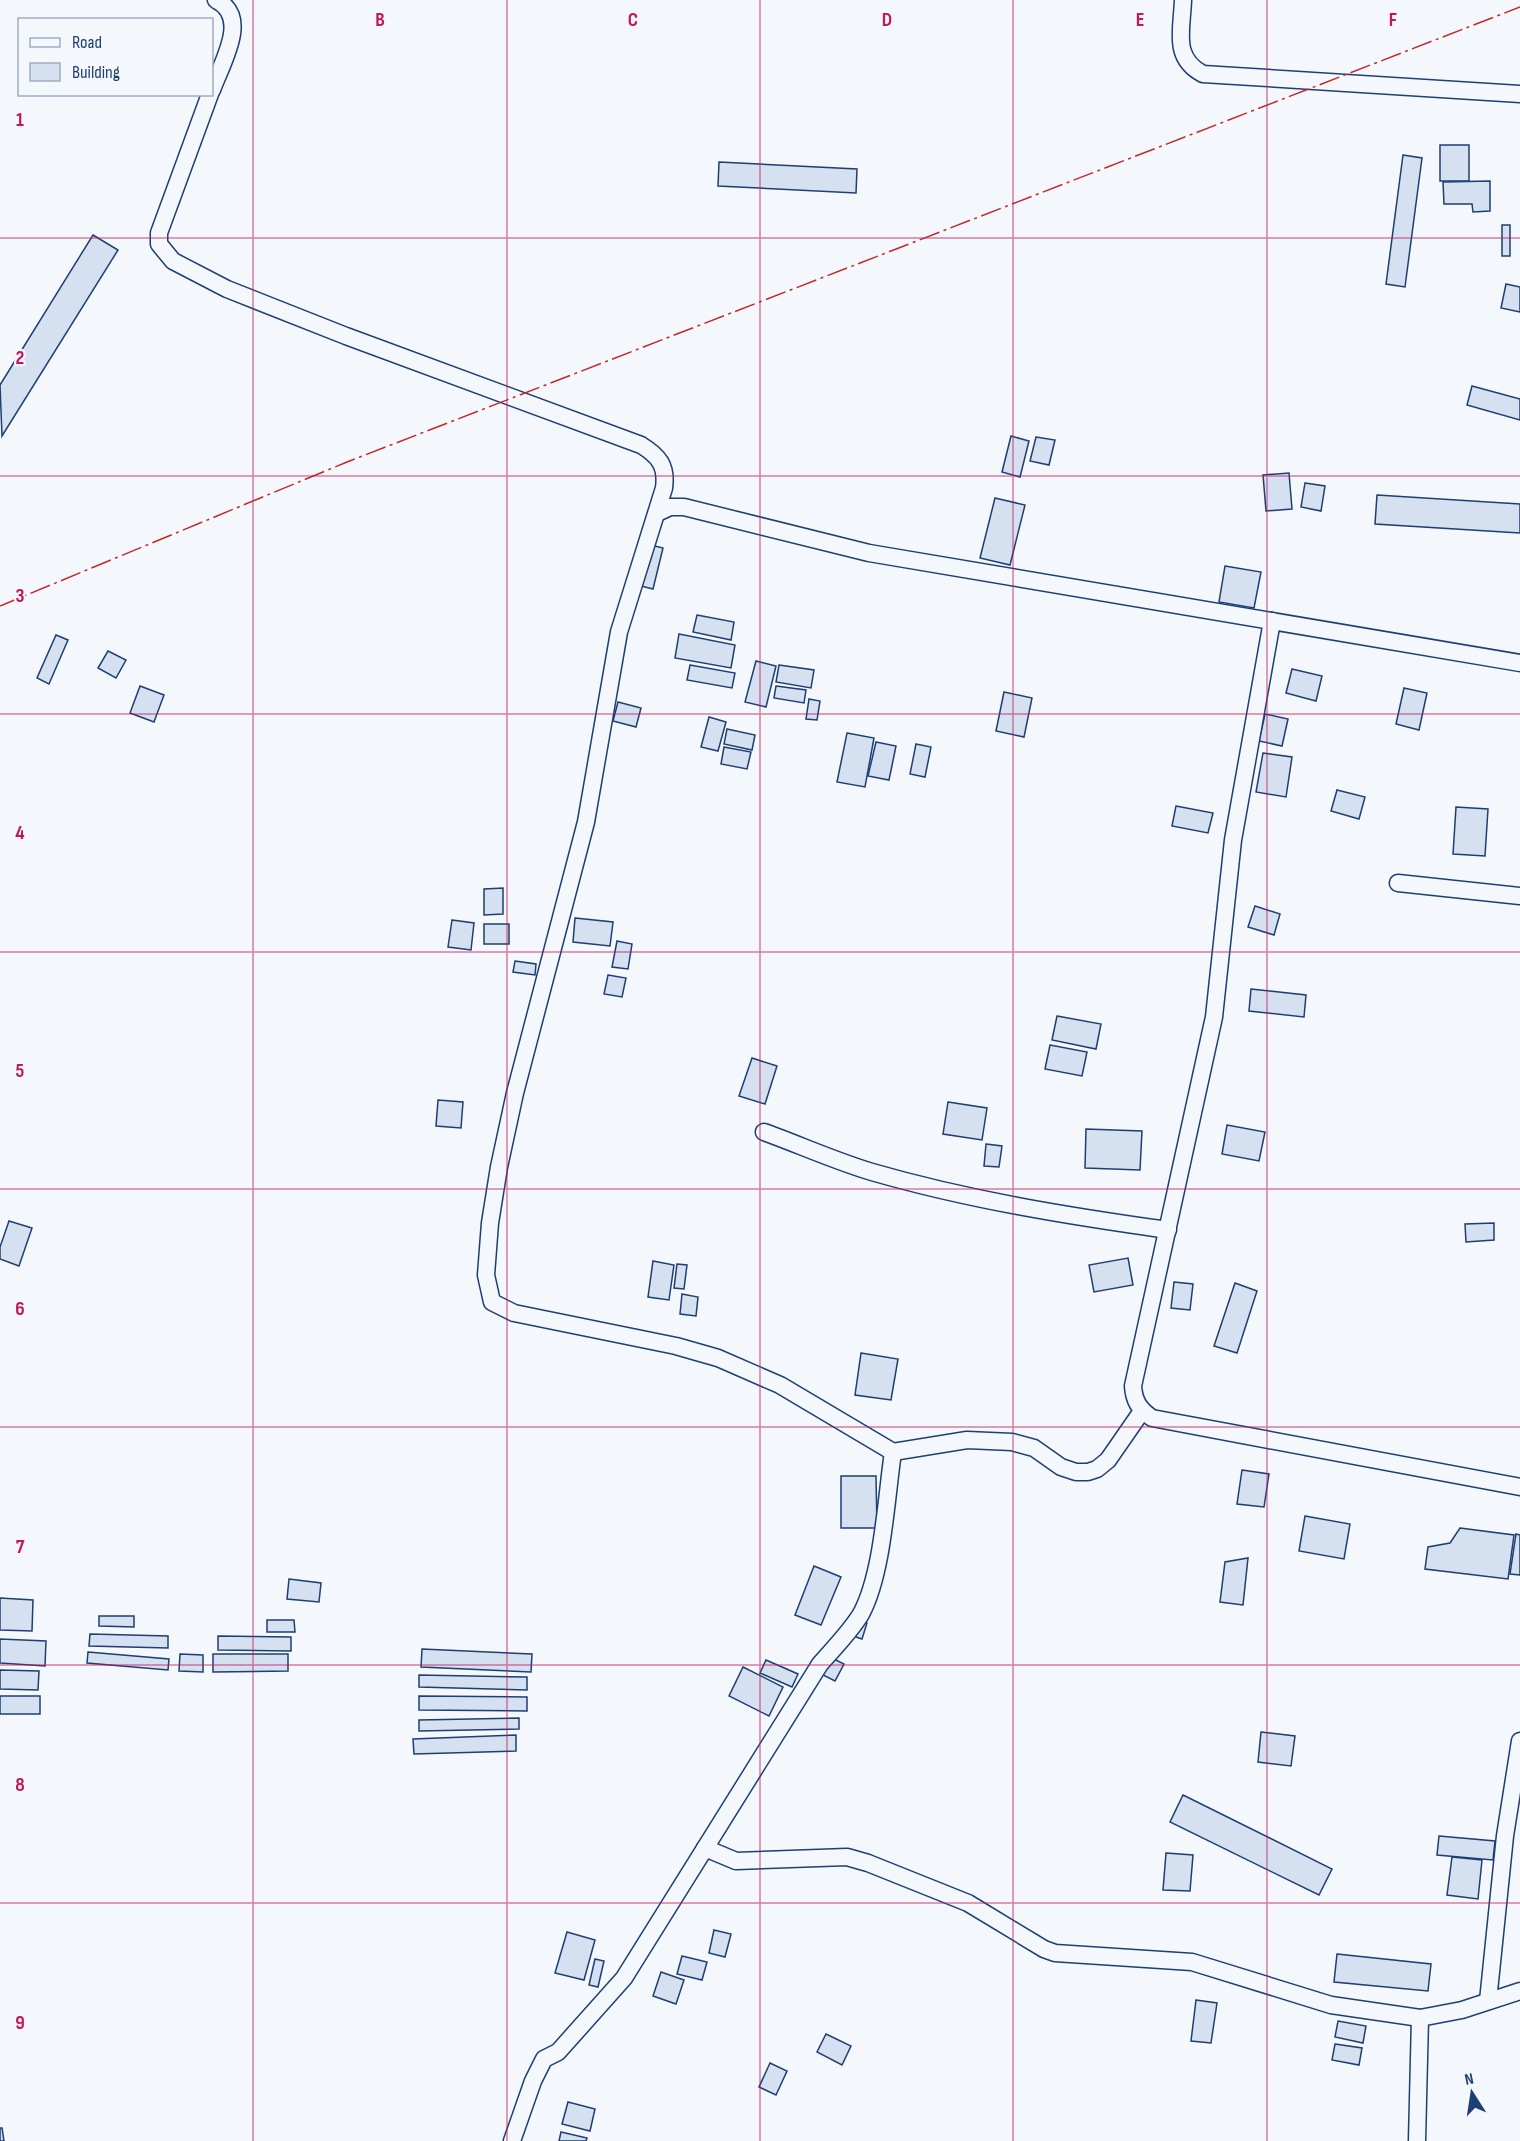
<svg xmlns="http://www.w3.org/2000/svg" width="1520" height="2141" viewBox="0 0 1520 2141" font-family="'Sofia Sans Condensed',sans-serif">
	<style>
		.building { fill: #d5e0f0; stroke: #1d3f73; stroke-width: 1.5 }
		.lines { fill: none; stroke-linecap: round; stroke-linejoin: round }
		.minor-casing { stroke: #1d3f73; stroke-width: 19 }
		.minor { stroke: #f4f7fb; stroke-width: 16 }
		.power { stroke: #c62828; stroke-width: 1.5; stroke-dasharray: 21 4.5 3 4.5; stroke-linecap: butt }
		.grid { fill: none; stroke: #c2185b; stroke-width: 1.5; stroke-opacity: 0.55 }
		.grid-label { font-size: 20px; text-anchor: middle; font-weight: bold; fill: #c2185b; stroke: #f4f7fb; stroke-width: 4.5; stroke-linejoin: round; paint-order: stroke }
	</style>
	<rect width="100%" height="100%" fill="#f4f7fb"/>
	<g class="building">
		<rect x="1440" y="145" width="29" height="36"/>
		<polygon points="1403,155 1422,158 1405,287 1386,284"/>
		<polygon points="719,162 857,169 856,193 718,186"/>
		<polygon points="1490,181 1490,211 1473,212 1472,204 1444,204 1443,182"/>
		<rect x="1502" y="225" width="8" height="31"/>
		<polygon points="93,235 118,250 2,436 0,385"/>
		<polygon points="1506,284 1520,287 1520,312 1501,308"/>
		<polygon points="1472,386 1520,399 1520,420 1467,405"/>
		<polygon points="1011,436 1029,441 1020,477 1002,472"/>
		<polygon points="1036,437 1055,440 1049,465 1030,461"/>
		<polygon points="1289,473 1292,509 1266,511 1263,475"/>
		<polygon points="1305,483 1325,486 1321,511 1301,507"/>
		<polygon points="1377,495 1520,504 1520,533 1375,524"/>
		<polygon points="995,498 1025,505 1010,565 980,558"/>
		<polygon points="647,544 663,548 653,589 637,585"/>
		<polygon points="1225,566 1261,572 1254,608 1219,602"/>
		<polygon points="697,615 734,622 731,640 693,632"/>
		<polygon points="679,634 735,645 731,668 675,658"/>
		<polygon points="56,635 68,640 49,684 37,678"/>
		<polygon points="108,651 126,660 116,678 98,668"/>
		<polygon points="756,661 776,666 766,707 745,702"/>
		<polygon points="690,665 735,673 732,688 687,680"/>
		<polygon points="779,665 814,670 811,688 776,682"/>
		<polygon points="1292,669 1322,676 1316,701 1286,693"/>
		<polygon points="140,686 164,695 154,722 130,713"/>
		<polygon points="776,686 806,690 804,703 774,698"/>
		<polygon points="1404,688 1427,693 1419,730 1396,724"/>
		<polygon points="1004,692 1032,698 1024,737 996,731"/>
		<polygon points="809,699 820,701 817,720 806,719"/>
		<polygon points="618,702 641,708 636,727 613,721"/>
		<polygon points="1265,714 1288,719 1282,746 1259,741"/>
		<polygon points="709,717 726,722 718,751 701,747"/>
		<polygon points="727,729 755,735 752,750 724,744"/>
		<polygon points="847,733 874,738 865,787 837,782"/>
		<polygon points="876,742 896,746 889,780 868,776"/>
		<polygon points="916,744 931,747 925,777 910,774"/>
		<polygon points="724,747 751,752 747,769 721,764"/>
		<polygon points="1263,753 1292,757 1286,797 1256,792"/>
		<polygon points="1337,790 1365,797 1359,819 1331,811"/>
		<polygon points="1176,806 1213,813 1208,833 1172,826"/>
		<polygon points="1456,807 1488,809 1485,856 1453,854"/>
		<polygon points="503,888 503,914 484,915 484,889"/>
		<polygon points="1255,906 1280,914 1274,935 1248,927"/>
		<polygon points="575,918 613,922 610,946 573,942"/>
		<polygon points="452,920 474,923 471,950 448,947"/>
		<rect x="484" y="924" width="25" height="20"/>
		<polygon points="617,941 632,944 628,969 612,967"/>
		<polygon points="515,961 536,964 535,975 513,972"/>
		<polygon points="608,975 626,978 622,997 604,994"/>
		<polygon points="1251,989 1306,995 1304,1017 1249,1011"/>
		<polygon points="1057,1016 1101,1024 1096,1049 1052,1040"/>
		<polygon points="1050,1045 1087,1052 1082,1076 1045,1069"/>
		<polygon points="752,1058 777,1066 765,1104 739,1096"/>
		<polygon points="438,1100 463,1102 461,1128 436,1126"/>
		<polygon points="948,1102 987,1108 982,1140 943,1134"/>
		<polygon points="1227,1125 1265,1132 1259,1161 1222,1154"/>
		<polygon points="1086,1129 1142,1131 1140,1170 1085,1168"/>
		<polygon points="986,1144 1002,1146 999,1167 984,1166"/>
		<polygon points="9,1221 32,1228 19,1266 0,1259 0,1247"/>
		<polygon points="1494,1223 1494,1240 1466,1242 1465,1224"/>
		<polygon points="1128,1258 1133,1285 1094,1292 1089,1265"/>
		<polygon points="653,1261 674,1265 669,1300 648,1297"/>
		<polygon points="677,1264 687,1265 684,1289 674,1288"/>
		<polygon points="1174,1282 1193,1284 1190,1310 1171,1308"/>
		<polygon points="1235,1283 1257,1291 1237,1353 1214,1346"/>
		<polygon points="682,1294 698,1297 696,1316 680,1314"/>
		<polygon points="861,1353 898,1359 891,1400 855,1395"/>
		<polygon points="1242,1470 1269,1474 1264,1507 1237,1504"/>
		<polygon points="841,1476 876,1476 877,1528 841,1528"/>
		<polygon points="1305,1516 1350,1524 1344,1559 1299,1551"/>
		<polygon points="1460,1528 1514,1535 1508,1579 1425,1569 1428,1547 1450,1543"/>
		<polygon points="1516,1534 1520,1535 1520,1575 1510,1574"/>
		<polygon points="1248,1558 1243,1605 1220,1602 1225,1562"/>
		<polygon points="814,1566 841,1577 821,1625 795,1615"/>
		<polygon points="289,1579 321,1583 319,1602 287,1599"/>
		<polygon points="0,1598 33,1600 32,1631 0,1630"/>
		<polygon points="99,1616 134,1616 134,1627 99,1626"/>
		<polygon points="267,1620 294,1620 295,1632 267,1632"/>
		<polygon points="858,1620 867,1623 862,1639 853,1636"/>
		<polygon points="90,1634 168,1636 168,1648 89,1646"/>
		<polygon points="218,1636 291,1637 291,1651 218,1650"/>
		<polygon points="0,1639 46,1641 45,1666 0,1663"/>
		<polygon points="422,1649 532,1654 531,1672 421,1667"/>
		<polygon points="88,1652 169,1659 168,1670 87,1663"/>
		<polygon points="180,1654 203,1655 203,1672 179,1671"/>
		<polygon points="213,1654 288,1654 288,1671 213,1672"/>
		<polygon points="830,1657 844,1664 835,1681 821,1674"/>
		<polygon points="766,1660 798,1674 792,1687 760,1673"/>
		<polygon points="743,1667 783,1687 769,1716 729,1696"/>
		<polygon points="0,1670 39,1671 38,1690 0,1689"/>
		<polygon points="419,1675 527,1677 527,1690 419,1687"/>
		<rect x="0" y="1696" width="40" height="18"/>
		<polygon points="419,1696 527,1697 527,1711 419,1710"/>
		<polygon points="519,1718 519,1729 419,1731 419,1720"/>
		<polygon points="1261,1732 1295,1736 1291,1766 1258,1762"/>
		<polygon points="516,1735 516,1751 414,1754 413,1739"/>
		<polygon points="1183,1795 1332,1869 1319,1895 1170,1822"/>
		<polygon points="1439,1836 1495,1841 1493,1860 1437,1855"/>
		<polygon points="1166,1853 1193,1855 1190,1891 1163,1890"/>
		<polygon points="1452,1857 1482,1860 1478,1899 1447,1895"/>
		<polygon points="714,1930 731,1934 725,1957 709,1953"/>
		<polygon points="567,1932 595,1940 584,1980 555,1973"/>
		<polygon points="1337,1954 1431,1964 1428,1991 1334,1982"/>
		<polygon points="682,1956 707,1962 702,1980 677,1974"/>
		<polygon points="595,1959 604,1961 598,1987 589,1985"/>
		<polygon points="661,1972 684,1980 676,2004 653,1996"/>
		<polygon points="1196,2000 1217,2003 1211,2043 1191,2041"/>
		<polygon points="1338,2021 1366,2026 1363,2043 1335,2037"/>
		<polygon points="826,2034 851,2046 842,2065 817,2052"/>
		<polygon points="1335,2044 1362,2048 1359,2065 1332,2060"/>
		<polygon points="770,2063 787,2071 776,2095 759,2087"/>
		<polygon points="568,2102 595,2109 590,2131 562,2124"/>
		<polygon points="0,2128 2,2128 4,2141 0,2141"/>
		<polygon points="561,2132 587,2138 586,2141 559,2141"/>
	</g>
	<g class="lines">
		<g class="minor-casing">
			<g id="minor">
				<path d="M1183,0c-1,30 -11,58 20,74l317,20"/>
				<path d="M212,90c9,-26 39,-73 4,-90"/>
				<path d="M210,94l-51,139v11l14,17 54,28 119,47 295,109c18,11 26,21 23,43l-45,144 -33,190 -71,271 -16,74 -9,56 -4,52 6,27 22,11 162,33 42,12 62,27 113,67 74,-12 45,2 22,6 27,19 15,5h12l9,-3 11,-9 34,-49"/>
				<polyline points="657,513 670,507 684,507 869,553 1520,663"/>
				<path d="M1272,621l-39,219 -19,177 -81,369c1,15 6,23 19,32l368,69"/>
				<polyline points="1398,883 1520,896"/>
				<path d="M764,1132c36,13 71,29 108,40 97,28 196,44 296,58"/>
				<polyline points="705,1848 736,1861 847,1857 868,1863 968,1903 1044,1949 1055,1953 1192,1962 1331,2005 1420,2018 1462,2010 1520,1991"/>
				<polyline points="1488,2001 1505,1836 1520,1741"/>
				<path d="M512,2141l21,-60 11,-22 14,-7 66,-74 196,-314c14,-16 30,-32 41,-50 22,-41 25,-115 32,-162"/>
				<polyline points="1417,2141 1420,2018"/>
			</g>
		</g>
		<use href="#minor" class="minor"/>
		<polyline class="power" points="0,606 347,462 1520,7"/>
	</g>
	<path class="grid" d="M253,0v2141M507,0v2141M760,0v2141M1013,0v2141M1267,0v2141M0,238h1520M0,476h1520M0,714h1520M0,952h1520M0,1189h1520M0,1427h1520M0,1665h1520M0,1903h1520"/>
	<g class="grid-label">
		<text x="380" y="26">B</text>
		<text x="633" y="26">C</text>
		<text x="887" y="26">D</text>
		<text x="1140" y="26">E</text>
		<text x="1393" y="26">F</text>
		<text x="20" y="126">1</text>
		<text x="20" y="364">2</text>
		<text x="20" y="602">3</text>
		<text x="20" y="839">4</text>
		<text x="20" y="1077">5</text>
		<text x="20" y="1315">6</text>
		<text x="20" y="1553">7</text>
		<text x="20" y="1791">8</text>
		<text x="20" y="2029">9</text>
	</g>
	<rect x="18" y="18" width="195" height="78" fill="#f4f7fb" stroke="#9eadc5" stroke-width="1.5"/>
	<rect x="30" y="38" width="30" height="9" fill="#f4f7fb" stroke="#9eadc5" stroke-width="1.5"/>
	<text x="72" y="48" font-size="18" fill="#1d3f73">Road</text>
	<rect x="30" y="63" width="30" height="18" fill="#d5e0f0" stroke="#9eadc5" stroke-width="1.5"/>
	<text x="72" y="78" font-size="18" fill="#1d3f73">Building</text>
	<g transform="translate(1472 2093) rotate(348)" stroke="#f4f7fb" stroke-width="4.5" paint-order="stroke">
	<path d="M0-4.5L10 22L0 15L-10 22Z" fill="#1d3f73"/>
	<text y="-9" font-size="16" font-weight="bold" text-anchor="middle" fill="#1d3f73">N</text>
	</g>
</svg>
